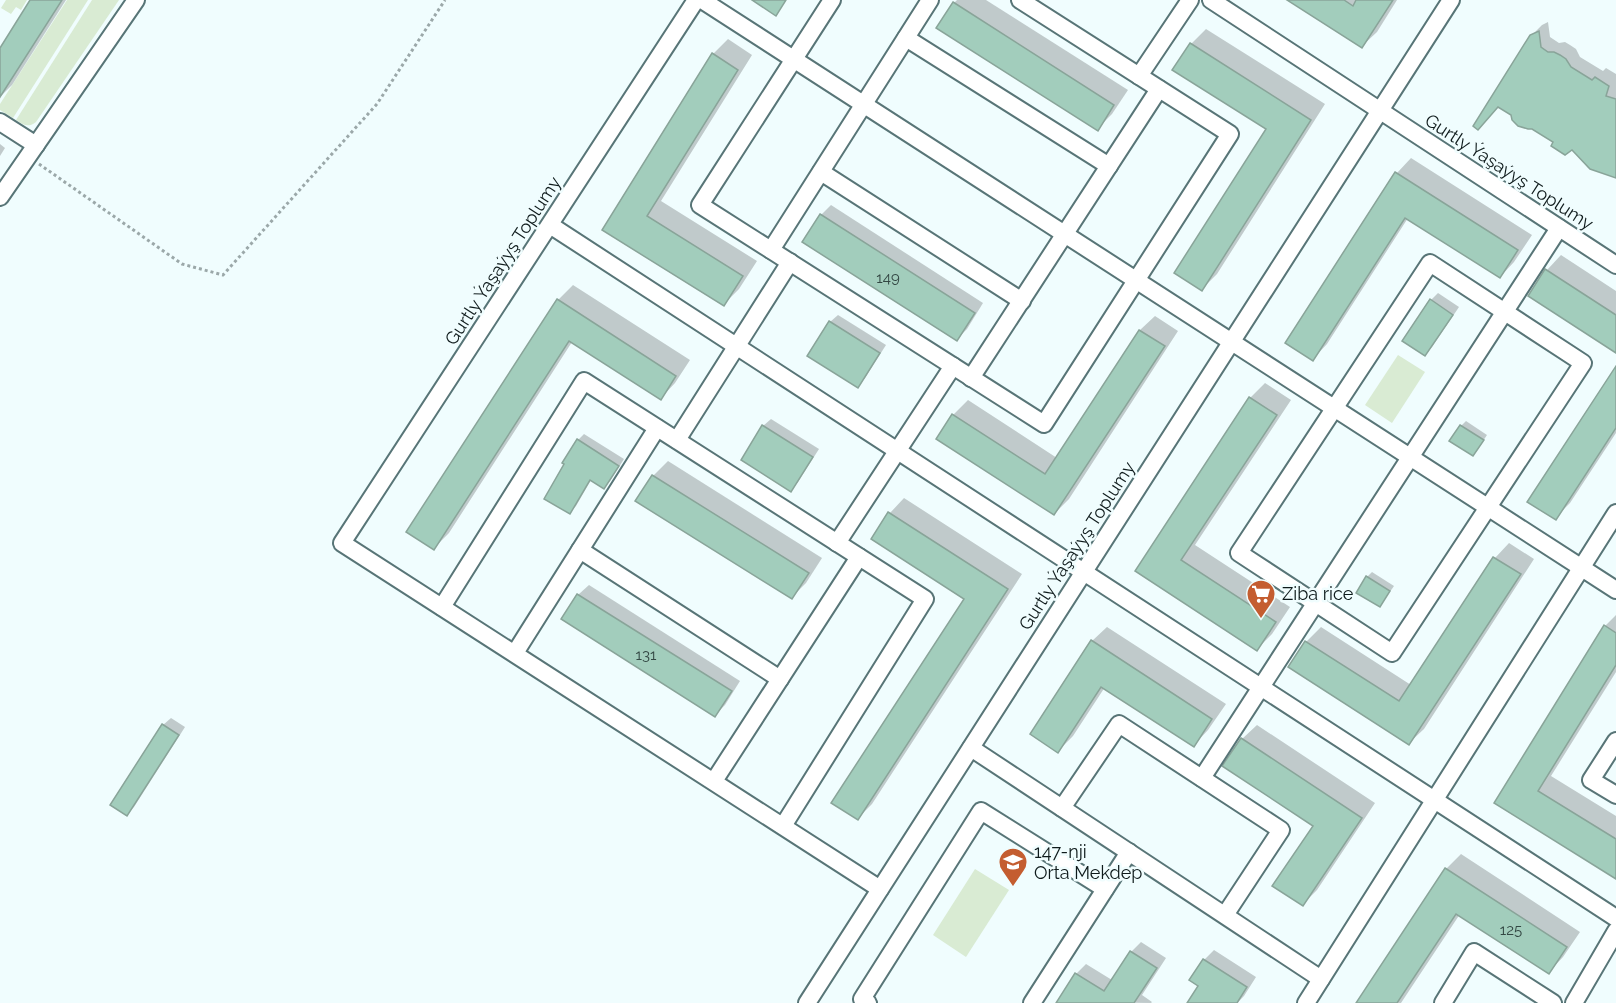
<svg xmlns="http://www.w3.org/2000/svg" width="1616" height="1003" viewBox="0 0 1616 1003" font-family="Raleway,sans-serif">
	<style>
		.green { fill: #d9ebd3 }
		.shadow { fill: #0003 }
		.building { fill: #a2cdbc; stroke: #89a499; stroke-width: 1.5 }
		.lines { fill: none; stroke-linecap: round; stroke-linejoin: round }
		.minor-casing { stroke: #587577; stroke-width: 20 }
		.path { stroke: #9ba8a9; stroke-width: 3; stroke-dasharray: 3 3; stroke-linecap: butt }
		.minor { stroke: #fff; stroke-width: 16 }
		.labels { text-anchor: middle; stroke-width: 5; stroke-linejoin: round; paint-order: stroke }
		.number-label { font-size: 15px; fill: #334743 }
		.street-label { font-size: 18px; fill: #0e1a1b; stroke: #f0fdfe }
		.poi-label { font-size: 18px; fill: #0e1a1b; stroke: #f0fdfe; text-anchor: start }
	</style>
	<rect width="100%" height="100%" fill="#f0fdfe"/>
	<g class="green">
		<polygon points="6,0 27,0 21,10 16,7 11,14 1,8"/>
		<polygon points="67,0 88,0 13,118 0,110 0,104"/>
		<path d="M92,0h27l-83,122c-7,6 -13,3 -20,-2z"/>
		<polygon points="1398,355 1425,372 1392,423 1365,405"/>
		<polygon points="975,869 1009,890 966,957 933,935"/>
	</g>
	<g class="shadow">
		<polygon points="32,0 66,0 12,85 0,97 0,50"/>
		<polygon points="957,0 986,0 1128,90 1112,114 1097,129 954,3"/>
		<polygon points="1290,0 1397,0 1377,32 1362,46"/>
		<polygon points="1548,22 1550,37 1559,43 1565,42 1570,45 1576,49 1580,57 1603,71 1606,68 1616,74 1616,176 1572,148 1531,36 1542,25"/>
		<polygon points="1206,29 1325,104 1217,274 1202,289 1268,129 1191,44"/>
		<polygon points="728,39 752,55 661,201 757,261 739,289 724,304 604,229 713,54"/>
		<polygon points="0,144 5,148 0,156"/>
		<polygon points="1411,158 1532,235 1514,262 1500,277 1408,218 1327,344 1313,359 1287,342 1397,173"/>
		<polygon points="831,205 983,303 967,329 957,339 821,215"/>
		<polygon points="1561,255 1616,291 1616,351 1530,295 1547,270"/>
		<polygon points="573,285 690,360 675,383 661,398 572,342 449,533 434,548 558,300"/>
		<polygon points="1438,293 1459,307 1432,347 1425,354 1431,300"/>
		<polygon points="838,315 886,345 865,378 858,386 830,322"/>
		<polygon points="1155,316 1178,331 1069,499 1054,514 938,438 953,415 968,400 1057,458 1140,330"/>
		<polygon points="1616,369 1616,433 1570,503 1555,518"/>
		<polygon points="1265,383 1291,400 1195,545 1290,607 1272,634 1257,649 1137,571 1250,398"/>
		<polygon points="771,419 819,449 798,482 791,490 763,426"/>
		<polygon points="1466,421 1487,435 1477,450 1461,426"/>
		<polygon points="584,434 624,459 610,481 603,488 591,480 576,506 570,512 578,440"/>
		<polygon points="668,461 822,558 806,583 792,597 653,476"/>
		<polygon points="904,498 1022,574 872,804 858,818 966,598 873,538 890,513"/>
		<polygon points="1509,543 1534,559 1424,729 1409,743 1290,666 1306,642 1321,627 1411,685 1495,558"/>
		<polygon points="1372,572 1394,586 1380,606 1367,577"/>
		<polygon points="589,585 740,681 725,705 715,715 563,619 579,594"/>
		<polygon points="1616,615 1616,672 1551,776 1616,816 1616,873 1496,803 1605,626"/>
		<polygon points="1107,627 1226,704 1208,730 1194,745 1105,687 1073,736 1058,751 1092,641"/>
		<polygon points="171,718 185,727 134,807 127,814 163,725"/>
		<polygon points="1257,725 1375,803 1317,890 1303,904 1315,826 1242,739"/>
		<polygon points="1461,854 1580,932 1563,957 1549,972 1460,914 1401,1003 1358,1003 1446,869"/>
		<polygon points="1141,942 1166,958 1142,995 1152,1002 1151,1003 1058,1002 1076,974 1086,964 1112,980 1131,952"/>
		<polygon points="1214,950 1256,977 1244,996 1237,1003 1189,1003 1200,985 1204,960"/>
	</g>
	<g class="building">
		<polygon points="30,0 62,0 0,97 0,48"/>
		<polygon points="752,0 786,0 776,16"/>
		<polygon points="1287,0 1344,0 1353,6 1356,0 1393,0 1362,48"/>
		<polygon points="953,2 1114,105 1098,131 936,28"/>
		<polygon points="1539,31 1541,47 1548,52 1554,52 1560,55 1566,59 1571,67 1592,80 1595,77 1609,86 1606,96 1616,99 1616,178 1590,169 1572,150 1565,155 1551,146 1553,142 1532,129 1528,129 1518,126 1512,120 1511,115 1498,107 1478,130 1473,126 1530,35"/>
		<polygon points="1190,43 1311,120 1202,291 1174,273 1266,129 1172,70"/>
		<polygon points="712,53 738,70 647,216 743,276 724,306 602,230"/>
		<polygon points="1395,172 1518,250 1500,278 1405,218 1313,361 1285,343"/>
		<polygon points="820,214 975,313 957,341 802,242"/>
		<polygon points="1545,269 1616,315 1616,353 1528,296"/>
		<polygon points="557,299 676,376 661,400 569,341 434,550 406,532"/>
		<polygon points="1430,299 1453,315 1425,356 1402,341"/>
		<polygon points="829,321 880,353 858,388 807,356"/>
		<polygon points="1139,330 1165,346 1054,515 936,439 952,414 1045,474"/>
		<polygon points="1616,366 1616,428 1556,520 1527,502"/>
		<polygon points="1249,397 1277,415 1181,560 1276,622 1257,651 1135,571"/>
		<polygon points="762,425 813,457 791,492 741,460"/>
		<polygon points="1460,425 1484,440 1473,456 1449,441"/>
		<polygon points="577,439 619,466 604,489 590,480 570,514 544,499 564,464 562,463"/>
		<polygon points="652,475 809,573 792,599 635,501"/>
		<polygon points="888,512 1008,589 858,820 831,803 964,599 871,539"/>
		<polygon points="1493,557 1521,574 1409,745 1288,667 1305,641 1399,701"/>
		<polygon points="1366,576 1390,591 1380,607 1356,593"/>
		<polygon points="577,594 732,691 715,717 561,619"/>
		<polygon points="1604,625 1616,633 1616,665 1538,791 1616,839 1616,879 1494,803"/>
		<polygon points="1091,640 1212,719 1194,747 1101,687 1058,753 1030,734"/>
		<polygon points="162,724 179,735 127,816 110,805"/>
		<polygon points="1241,738 1362,818 1303,906 1272,886 1313,826 1222,766"/>
		<polygon points="1445,868 1567,947 1549,974 1456,914 1397,1003 1356,1003"/>
		<polygon points="1130,951 1157,968 1134,1003 1056,1003 1075,973 1104,991"/>
		<polygon points="1203,959 1247,987 1237,1003 1187,1003 1198,986 1189,980"/>
	</g>
	<g class="lines">
		<g class="minor-casing">
			<g id="minor">
				<polyline points="696,0 342,543 880,889"/>
				<polyline points="702,0 1616,590"/>
				<polyline points="832,0 700,205 1044,424 1230,134 1020,0"/>
				<polyline points="1211,0 1616,265"/>
				<polyline points="906,38 1109,166"/>
				<polyline points="1139,76 1190,0"/>
				<polyline points="0,122 36,145"/>
				<polyline points="821,172 1022,301"/>
				<polyline points="0,197 136,0"/>
				<polyline points="550,225 1616,918"/>
				<polyline points="771,250 930,0"/>
				<polygon points="1430,263 1583,363 1392,653 1239,553"/>
				<polyline points="971,378 1159,89"/>
				<polyline points="677,440 790,262"/>
				<polyline points="837,543 953,366"/>
				<polyline points="580,550 780,679"/>
				<polyline points="442,607 584,381 925,599 783,826"/>
				<polyline points="515,653 657,428"/>
				<polyline points="1616,741 1591,780 1616,795"/>
				<polyline points="971,748 1321,979"/>
				<polyline points="1202,778 1559,228"/>
				<polyline points="714,781 859,557"/>
				<polyline points="1062,808 1119,724 1281,830 1225,915"/>
				<polyline points="807,1003 1451,0"/>
				<polyline points="868,1003 862,999 981,811 1105,889"/>
				<polyline points="1032,1003 1129,852"/>
				<polyline points="1306,1003 1616,513"/>
				<polyline points="1443,1003 1474,952 1553,1003"/>
				<polyline points="1574,1003 1616,931"/>
			</g>
		</g>
		<polyline class="path" points="39,164 182,264 223,275 377,104 445,0"/>
		<use href="#minor" class="minor"/>
	</g>
	<defs>
		<g id="supermarket-pin" transform="scale(1.5)"><path d="M0 17L-7.5 6A9.5 9.5 0 1 1 7.5 6Z" fill="#c45d30" stroke="#f0fdfe"/><path d="M-6-5.5h2.5l.6 2H6L4.5 2H-2.5L-4.4-4H-6ZM-1.5 3.2a1.3 1.3 0 1 0 .1 0ZM3 3.2a1.3 1.3 0 1 0 .1 0Z" fill="#fff"/></g>
		<g id="school-pin" transform="scale(1.5)"><path d="M0 17L-7.5 6A9.5 9.5 0 1 1 7.5 6Z" fill="#c45d30" stroke="#f0fdfe"/><path d="M0-5L7-2L0 1L-7-2ZM-4 1L0 2.5L4 1V4Q0 6-4 4Z" fill="#fff"/></g>
	</defs>
	<g fill-rule="evenodd">
		<use href="#supermarket-pin" x="1261" y="594"/>
		<use href="#school-pin" x="1013" y="862"/>
	</g>
	<g class="labels">
		<g class="number-label">
			<text x="888" y="283">149</text>
			<text x="646" y="660">131</text>
			<text x="1511" y="935">125</text>
		</g>
		<g class="street-label">
			<text transform="translate(1509 172) rotate(33)" y="6">Gurtly Ýaşaýyş Toplumy</text>
			<text transform="translate(503 261) rotate(-57)" y="6">Gurtly Ýaşaýyş Toplumy</text>
			<text transform="translate(1077 546) rotate(-57)" y="6">Gurtly Ýaşaýyş Toplumy</text>
		</g>
		<g class="poi-label">
			<text x="1282" y="600">Ziba rice</text>
			<text x="1034" y="858">147-nji<tspan x="1034" dy="21">Orta Mekdep</tspan></text>
		</g>
	</g>
</svg>
